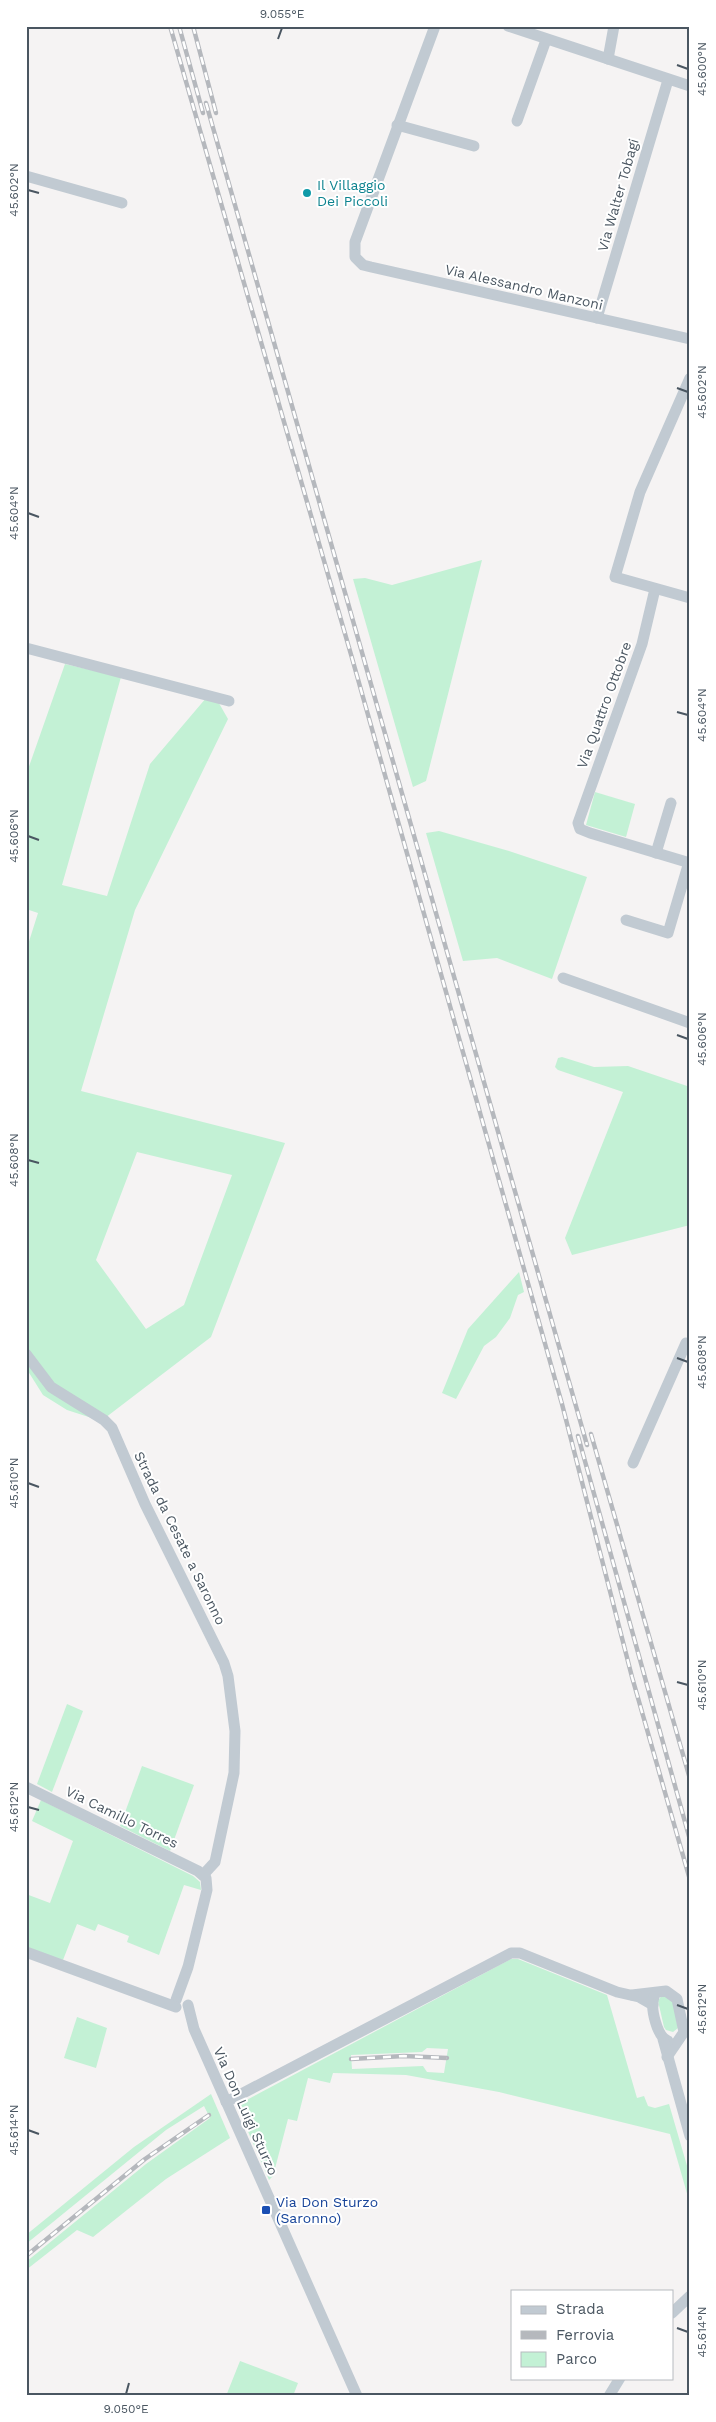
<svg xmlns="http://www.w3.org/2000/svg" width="716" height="2422" viewBox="0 0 716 2422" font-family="'Work Sans',sans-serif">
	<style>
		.green { fill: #c3f1d5; fill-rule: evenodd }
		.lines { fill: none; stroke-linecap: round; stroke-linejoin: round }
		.minor { stroke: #c1cad2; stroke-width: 11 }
		.rail-casing { stroke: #b5b8bd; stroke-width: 4.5 }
		.rail { stroke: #fff; stroke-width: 2.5; stroke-dasharray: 8; stroke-linecap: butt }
		.ticks { fill: none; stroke: #4a5661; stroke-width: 2 }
		.culture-dot { fill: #0f9aa8; stroke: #fff; stroke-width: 2 }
		.transit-dot { fill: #1a4fb4; stroke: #fff; stroke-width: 2 }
		.labels { text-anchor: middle; stroke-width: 4; stroke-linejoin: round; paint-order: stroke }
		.culture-label { font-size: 14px; fill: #0d838f; stroke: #fff; text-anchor: start }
		.street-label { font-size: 14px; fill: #4a5661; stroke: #fff }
		.transit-label { font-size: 14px; fill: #164399; stroke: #fff; text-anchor: start }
		.neatline { fill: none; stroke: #4a5661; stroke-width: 2 }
		.ticks-label { font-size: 12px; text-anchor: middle; fill: #4a5661 }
	</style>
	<rect width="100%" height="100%" fill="#f5f3f3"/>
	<g class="green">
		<polygon points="482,560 426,781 413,787 353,579 365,578 392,585"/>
		<path d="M65,664l56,13 -59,208 45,11 43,-132 62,-73 16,28 -93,191 -54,181 204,52 -74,194 -110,84 -34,-11 -24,-15 -17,-27v-417l12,-38 -12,-4v-134zM137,1152l95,23 -48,130 -38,24 -50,-69z"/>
		<polygon points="595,792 635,804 626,837 586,825"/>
		<polygon points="439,831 509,851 587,877 552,979 497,958 463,961 426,833"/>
		<polygon points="562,1057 594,1067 628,1066 690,1087 690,1225 572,1255 565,1238 623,1092 558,1070 555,1067 558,1058"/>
		<polygon points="519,1272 524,1292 518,1295 510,1318 496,1337 484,1346 456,1399 442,1393 468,1329"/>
		<polygon points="67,1704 83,1711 52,1792 37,1784"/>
		<polygon points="142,1766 194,1785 170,1851 120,1826"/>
		<polygon points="41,1800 193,1876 200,1882 201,1890 184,1885 159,1955 127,1942 129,1936 98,1924 95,1931 77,1924 63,1960 26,1948 26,1894 50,1903 73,1841 32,1821"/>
		<path d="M511,1959h7l89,36 30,103 7,-2 4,10 7,2 14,-4 21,72v28l-20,-70 -171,-42 -93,-17 -73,-2 -3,10 -22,-5 -11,43 -9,-2 -15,57 -4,4 -29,-67 1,-10zM427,2048l21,1 -4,24 -17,-1 -4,-6 -71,3 -1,-14 71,-3z"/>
		<polygon points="662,1995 672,1997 678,2028 673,2032 666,2030 664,2027 658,2001"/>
		<polygon points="77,2017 107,2028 96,2068 64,2058"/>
		<polygon points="211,2094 230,2138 166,2179 93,2237 77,2230 26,2270 26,2262 146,2164 210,2118 204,2106 166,2130 26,2244 26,2235 134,2147"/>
		<polygon points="240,2361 298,2383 293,2396 226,2396"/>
	</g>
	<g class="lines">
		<g class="minor">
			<polyline points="435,26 355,242 355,257 363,265 371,267 690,339"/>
			<polyline points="508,26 690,86"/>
			<polyline points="608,59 614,26"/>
			<polyline points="517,121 546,40"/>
			<polyline points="397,125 474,146"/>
			<polyline points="26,176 122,203"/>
			<polyline points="597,318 668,80"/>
			<polyline points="690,378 640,492 615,577 690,598"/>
			<polyline points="655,589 642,644 578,823 580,829 590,833 690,863"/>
			<polyline points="26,648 229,701"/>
			<polyline points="656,853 671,803"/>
			<polyline points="626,920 668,933 689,862"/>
			<polyline points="563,978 690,1023"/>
			<polyline points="26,1354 51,1387 104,1420 112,1428 145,1504 224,1663 228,1676 235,1731 234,1773 215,1862 203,1875"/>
			<polyline points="633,1463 686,1343"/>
			<polyline points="26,1787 198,1871 206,1878 207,1890 188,1967 176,2000"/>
			<polyline points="26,1952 176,2007"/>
			<polyline points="632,1995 666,1991 677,1999 684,2032 667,2057"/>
			<path d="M654,1997c-4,11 3,40 14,44"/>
			<polyline points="188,2005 194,2029 357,2396"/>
			<polyline points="663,2039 690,2136"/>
			<polyline points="226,2102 511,1953 520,1953 617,1992 639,1997 653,2005"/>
			<polyline points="672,2313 690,2296"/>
			<polyline points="609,2396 620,2378"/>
		</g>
		<g class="rail-casing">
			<g id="rail">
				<polyline points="170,26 352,658 562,1404 632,1677 690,1880"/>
				<polyline points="179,26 203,113"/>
				<polyline points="193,26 216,113"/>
				<polyline points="206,103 587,1445"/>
				<polyline points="591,1434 690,1779"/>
				<polyline points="578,1436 690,1840"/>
				<polyline points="351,2059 404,2056 447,2058"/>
				<polyline points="26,2256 145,2159 209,2115"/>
			</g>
		</g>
		<use href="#rail" class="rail"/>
	</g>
	<path class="ticks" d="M278,39l4,-11M677,65l11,4M28,190l11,3M677,388l11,4M28,513l11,4M677,712l11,3M28,836l11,4M677,1035l11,4M28,1160l11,3M677,1358l11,4M28,1483l11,4M677,1682l11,3M28,1807l11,3M677,2005l11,4M28,2130l11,4M677,2328l11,4M126,2394l3,-11"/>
	<circle class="culture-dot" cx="307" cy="193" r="5"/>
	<rect class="transit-dot" x="261" y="2205" width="10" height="10" rx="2.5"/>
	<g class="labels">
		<g class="culture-label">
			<text x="317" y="190">Il Villaggio<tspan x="317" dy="16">Dei Piccoli</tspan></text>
		</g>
		<g class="street-label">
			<text transform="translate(618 195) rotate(-74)" y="5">Via Walter Tobagi</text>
			<text transform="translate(524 287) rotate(13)" y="5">Via Alessandro Manzoni</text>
			<text transform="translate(604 705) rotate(-70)" y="5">Via Quattro Ottobre</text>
			<text transform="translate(180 1538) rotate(64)" y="5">Strada da Cesate a Saronno</text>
			<text transform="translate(122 1817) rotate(26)" y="5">Via Camillo Torres</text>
			<text transform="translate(246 2111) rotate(66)" y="5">Via Don Luigi Sturzo</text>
		</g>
		<g class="transit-label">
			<text x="276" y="2207">Via Don Sturzo<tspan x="276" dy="16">(Saronno)</tspan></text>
		</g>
	</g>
	<rect width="716" height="2422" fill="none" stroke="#ffffff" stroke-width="55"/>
	<rect x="511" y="2290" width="162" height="90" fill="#ffffff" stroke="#b7bbc0"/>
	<rect x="521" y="2306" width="25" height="8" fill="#c1cad2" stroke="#b7bbc0"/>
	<text x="556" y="2314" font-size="15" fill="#4a5661">Strada</text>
	<rect x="521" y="2331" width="25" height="8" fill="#b5b8bd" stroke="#b7bbc0"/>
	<text x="556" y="2340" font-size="15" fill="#4a5661">Ferrovia</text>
	<rect x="521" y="2352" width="25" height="15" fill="#c3f1d5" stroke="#b7bbc0"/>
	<text x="556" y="2364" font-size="15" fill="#4a5661">Parco</text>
	<rect x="28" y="28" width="660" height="2366" class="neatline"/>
	<g class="ticks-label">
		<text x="282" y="18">9.055°E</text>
		<text transform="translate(702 69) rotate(-90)" y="4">45.600°N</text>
		<text transform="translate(14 190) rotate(-90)" y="4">45.602°N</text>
		<text transform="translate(702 392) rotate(-90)" y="4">45.602°N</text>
		<text transform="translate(14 513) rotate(-90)" y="4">45.604°N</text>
		<text transform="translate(702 715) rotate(-90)" y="4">45.604°N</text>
		<text transform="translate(14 836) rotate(-90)" y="4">45.606°N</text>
		<text transform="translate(702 1039) rotate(-90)" y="4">45.606°N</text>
		<text transform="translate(14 1160) rotate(-90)" y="4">45.608°N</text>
		<text transform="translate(702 1362) rotate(-90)" y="4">45.608°N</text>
		<text transform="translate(14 1483) rotate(-90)" y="4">45.610°N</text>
		<text transform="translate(702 1685) rotate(-90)" y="4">45.610°N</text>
		<text transform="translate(14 1807) rotate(-90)" y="4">45.612°N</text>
		<text transform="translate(702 2009) rotate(-90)" y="4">45.612°N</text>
		<text transform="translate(14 2130) rotate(-90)" y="4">45.614°N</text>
		<text transform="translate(702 2332) rotate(-90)" y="4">45.614°N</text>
		<text x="126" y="2413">9.050°E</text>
	</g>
</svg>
